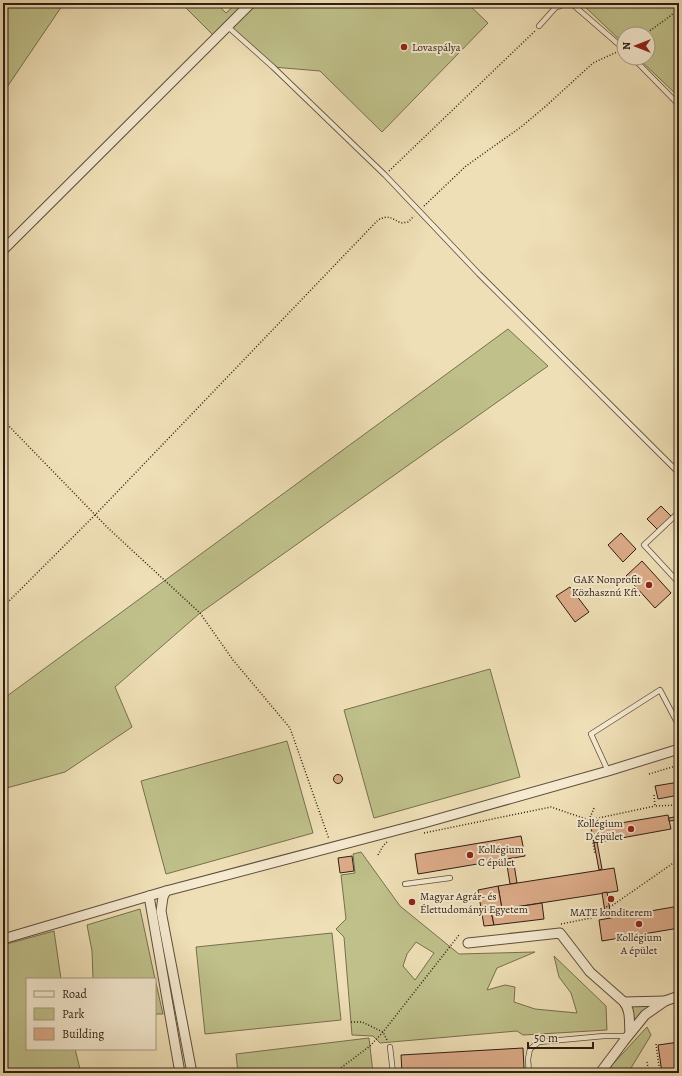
<svg xmlns="http://www.w3.org/2000/svg" width="682" height="1076" viewBox="0 0 682 1076" font-family="Alegreya,serif">
	<style>
		.green { fill: #bfc08a; stroke: #776f4e; fill-rule: evenodd }
		.building { fill: #ddac8a; stroke: #2f1e13 }
		.lines { fill: none; stroke-linecap: round; stroke-linejoin: round }
		.service-casing { stroke: #5f4e3c; stroke-width: 6 }
		.minor-casing { stroke: #5f4e3c; stroke-width: 11 }
		.path { stroke: #2f1e13; stroke-width: 1.5; stroke-dasharray: 1 2; stroke-linecap: butt }
		.service { stroke: #f5ead0; stroke-width: 4.5 }
		.minor { stroke: #f5ead0; stroke-width: 9 }
		.poi-dot { fill: #8f2418; stroke: #f5ead0; stroke-width: 1.5 }
		.labels { text-anchor: middle; stroke-width: 4; stroke-linejoin: round; paint-order: stroke }
		.poi-label { font-size: 11px; fill: #2f1e13; stroke: #f5ead0; text-anchor: start }
	</style>
	<rect width="100%" height="100%" fill="#efdfb6"/>
	<filter id="stains"><feTurbulence type="fractalNoise" baseFrequency=".005" numOctaves="4"/><feColorMatrix values="0 0 0 0 .2 0 0 0 0 .09 0 0 0 0 .02 0 0 0 .5 -.17"/></filter>
	<radialGradient id="worn" r=".72"><stop offset=".6" stop-color="#630" stop-opacity="0"/><stop offset="1" stop-color="#630" stop-opacity=".3"/></radialGradient>
	<g class="green">
		<polygon points="3,3 64,3 3,93"/>
		<polygon points="181,3 216,3 226,13 237,3 467,3 488,23 382,132 320,71 273,67 227,27 216,38"/>
		<polygon points="581,3 679,3 679,97 638,58 648,58 648,34 624,34 624,44"/>
		<polygon points="508,329 548,366 200,613 115,687 132,727 65,772 3,789 3,699"/>
		<polygon points="490,669 520,777 374,818 344,710"/>
		<polygon points="287,741 313,833 166,874 141,781"/>
		<path d="M361,852l39,54 59,48 76,-2 -38,16 -10,22 18,-5 10,2 -1,15 21,7 42,4 -6,-20 -12,-16 -5,-21 52,50 1,24 -84,5 -6,-4 -137,12 -7,-7 -21,-1 -8,-98 -8,-8 10,-10 -5,-44 14,-2 -2,-19zM416,942l18,11 -19,27 -12,-14 4,-12z"/>
		<polygon points="140,909 155,979 93,979 92,951 87,925"/>
		<polygon points="54,931 61,979 27,979 27,1049 75,1049 81,1073 3,1073 3,945"/>
		<polygon points="332,933 341,1020 205,1034 196,947"/>
		<polygon points="155,979 163,1014 155,1014"/>
		<polygon points="665,1001 630,1033 627,1006"/>
		<polygon points="647,1027 651,1035 628,1073 607,1073 612,1065"/>
		<polygon points="369,1038 373,1073 238,1073 236,1054"/>
	</g>
	<g class="building">
		<polygon points="661,506 672,517 658,530 647,519"/>
		<polygon points="621,533 636,549 623,562 608,545"/>
		<polygon points="642,561 671,593 655,608 626,576"/>
		<polygon points="570,587 589,612 575,622 556,596"/>
		<circle cx="338" cy="779" r="4.5"/>
		<polygon points="679,782 679,795 658,799 655,786"/>
		<polygon points="668,815 671,829 594,843 591,828"/>
		<polygon points="679,816 679,820 669,821 669,818"/>
		<polygon points="521,836 525,856 418,874 415,854"/>
		<polygon points="597,842 602,869 599,870 594,843"/>
		<polygon points="352,856 354,871 340,873 338,858"/>
		<polygon points="513,858 517,883 510,884 506,859"/>
		<polygon points="614,868 618,891 502,909 498,886"/>
		<polygon points="498,886 502,909 491,911 494,925 484,926 478,890"/>
		<polygon points="607,892 611,917 606,918 602,893"/>
		<polygon points="542,903 544,919 494,925 491,911"/>
		<polygon points="679,906 679,928 602,941 599,920"/>
		<polygon points="679,1042 679,1073 662,1073 658,1045"/>
		<polygon points="523,1048 524,1068 522,1069 522,1073 502,1073 502,1070 443,1073 402,1073 401,1055"/>
	</g>
	<g class="lines">
		<g class="service-casing">
			<g id="service">
				<polyline points="571,3 624,49"/>
				<polyline points="227,26 273,67 385,175 479,274 679,473"/>
				<polyline points="539,26 556,7 560,6 564,3"/>
				<polyline points="633,58 679,105"/>
				<polyline points="679,512 644,545 679,583"/>
				<polyline points="608,771 591,734 660,690 679,726"/>
				<polyline points="405,884 450,878"/>
				<polyline points="390,1047 393,1073"/>
				<polyline points="529,1073 528,1059 530,1049 539,1042 604,1036 628,1036"/>
			</g>
		</g>
		<g class="minor-casing">
			<g id="minor">
				<polyline points="3,250 251,3"/>
				<polyline points="166,891 163,897 161,911 192,1073"/>
				<polyline points="149,896 180,1073"/>
				<polyline points="3,939 166,891 424,823 608,771 679,749"/>
				<path d="M468,943l92,-10 30,39 34,30c7,9 5,20 6,31"/>
				<polyline points="624,1002 665,1001"/>
				<polyline points="600,1073 624,1041 645,1015 665,1001 679,996"/>
			</g>
		</g>
		<g class="path">
			<polyline points="645,34 665,20 679,9"/>
			<polyline points="389,171 535,31"/>
			<polyline points="424,206 466,166 521,127 546,106 593,63 617,52"/>
			<polyline points="3,420 108,528 200,613 233,660 290,728 329,839"/>
			<path d="M3,607l92,-92 283,-295c11,-6 14,-1 23,3l7,-1 6,-6"/>
			<polyline points="649,774 679,765"/>
			<polyline points="654,795 655,806 679,805"/>
			<polyline points="594,808 589,820 595,854"/>
			<polyline points="424,833 551,807 589,820 655,806"/>
			<polyline points="378,855 383,846 387,842"/>
			<polyline points="561,924 591,918 597,909 613,905 679,859"/>
			<polyline points="351,1022 362,1022 383,1032 387,1040"/>
			<polyline points="656,1044 660,1073"/>
			<polyline points="647,1062 649,1073"/>
			<polyline points="334,1073 370,1046 383,1032 459,935"/>
		</g>
		<use href="#service" class="service"/>
		<use href="#minor" class="minor"/>
	</g>
	<g class="poi-dot">
		<circle cx="404" cy="47" r="4"/>
		<circle cx="649" cy="585" r="4"/>
		<circle cx="631" cy="829" r="4"/>
		<circle cx="470" cy="855" r="4"/>
		<circle cx="611" cy="899" r="4"/>
		<circle cx="412" cy="902" r="4"/>
		<circle cx="639" cy="924" r="4"/>
	</g>
	<g class="labels">
		<g class="poi-label">
			<text x="412" y="51">Lovaspálya</text>
			<text x="641" y="583" text-anchor="end">GAK Nonprofit<tspan x="641" dy="13">Közhasznú Kft.</tspan></text>
			<text x="623" y="827" text-anchor="end">Kollégium<tspan x="623" dy="13">D épület</tspan></text>
			<text x="478" y="853">Kollégium<tspan x="478" dy="13">C épület</tspan></text>
			<text x="420" y="900">Magyar Agrár- és<tspan x="420" dy="13">Élettudományi Egyetem</tspan></text>
			<text x="611" y="916" text-anchor="middle">MATE konditerem</text>
			<text x="639" y="941" text-anchor="middle">Kollégium<tspan x="639" dy="13">A épület</tspan></text>
		</g>
	</g>
	<rect width="682" height="1076" fill="none" stroke="#efdfb6" stroke-width="16"/>
	<rect x="4" y="4" width="674" height="1068" fill="none" stroke="#2f1e13" stroke-width="2"/>
	<rect x="8" y="8" width="666" height="1060" fill="none" stroke="#2f1e13"/>
	<rect x="26" y="978" width="130" height="72" fill="#f5ead0" stroke="#a69884"/>
	<rect x="34" y="991" width="20" height="6" fill="#f5ead0" stroke="#a69884"/>
	<text x="62" y="998" font-size="12" fill="#2f1e13">Road</text>
	<rect x="34" y="1008" width="20" height="12" fill="#bfc08a" stroke="#a69884"/>
	<text x="62" y="1018" font-size="12" fill="#2f1e13">Park</text>
	<rect x="34" y="1028" width="20" height="12" fill="#ddac8a" stroke="#a69884"/>
	<text x="62" y="1038" font-size="12" fill="#2f1e13">Building</text>
	<g transform="translate(636 46) rotate(270)"><circle r="19" fill="#f5ead0" stroke="#a69884"/>
	<path d="M0-3L7 15L0 10L-7 15Z" fill="#8f2418"/>
	<text y="-6" font-size="11" font-weight="bold" text-anchor="middle" fill="#2f1e13">N</text>
	</g>
	<path d="M528 1042v6h65v-6" fill="none" stroke="#2f1e13" stroke-width="2"/>
	<text x="534" y="1042" font-size="12" fill="#2f1e13" stroke="#f5ead0" stroke-width="3" paint-order="stroke">50 m</text>
	<rect width="100%" height="100%" filter="url(#stains)"/>
	<rect width="100%" height="100%" fill="url(#worn)"/>
</svg>
